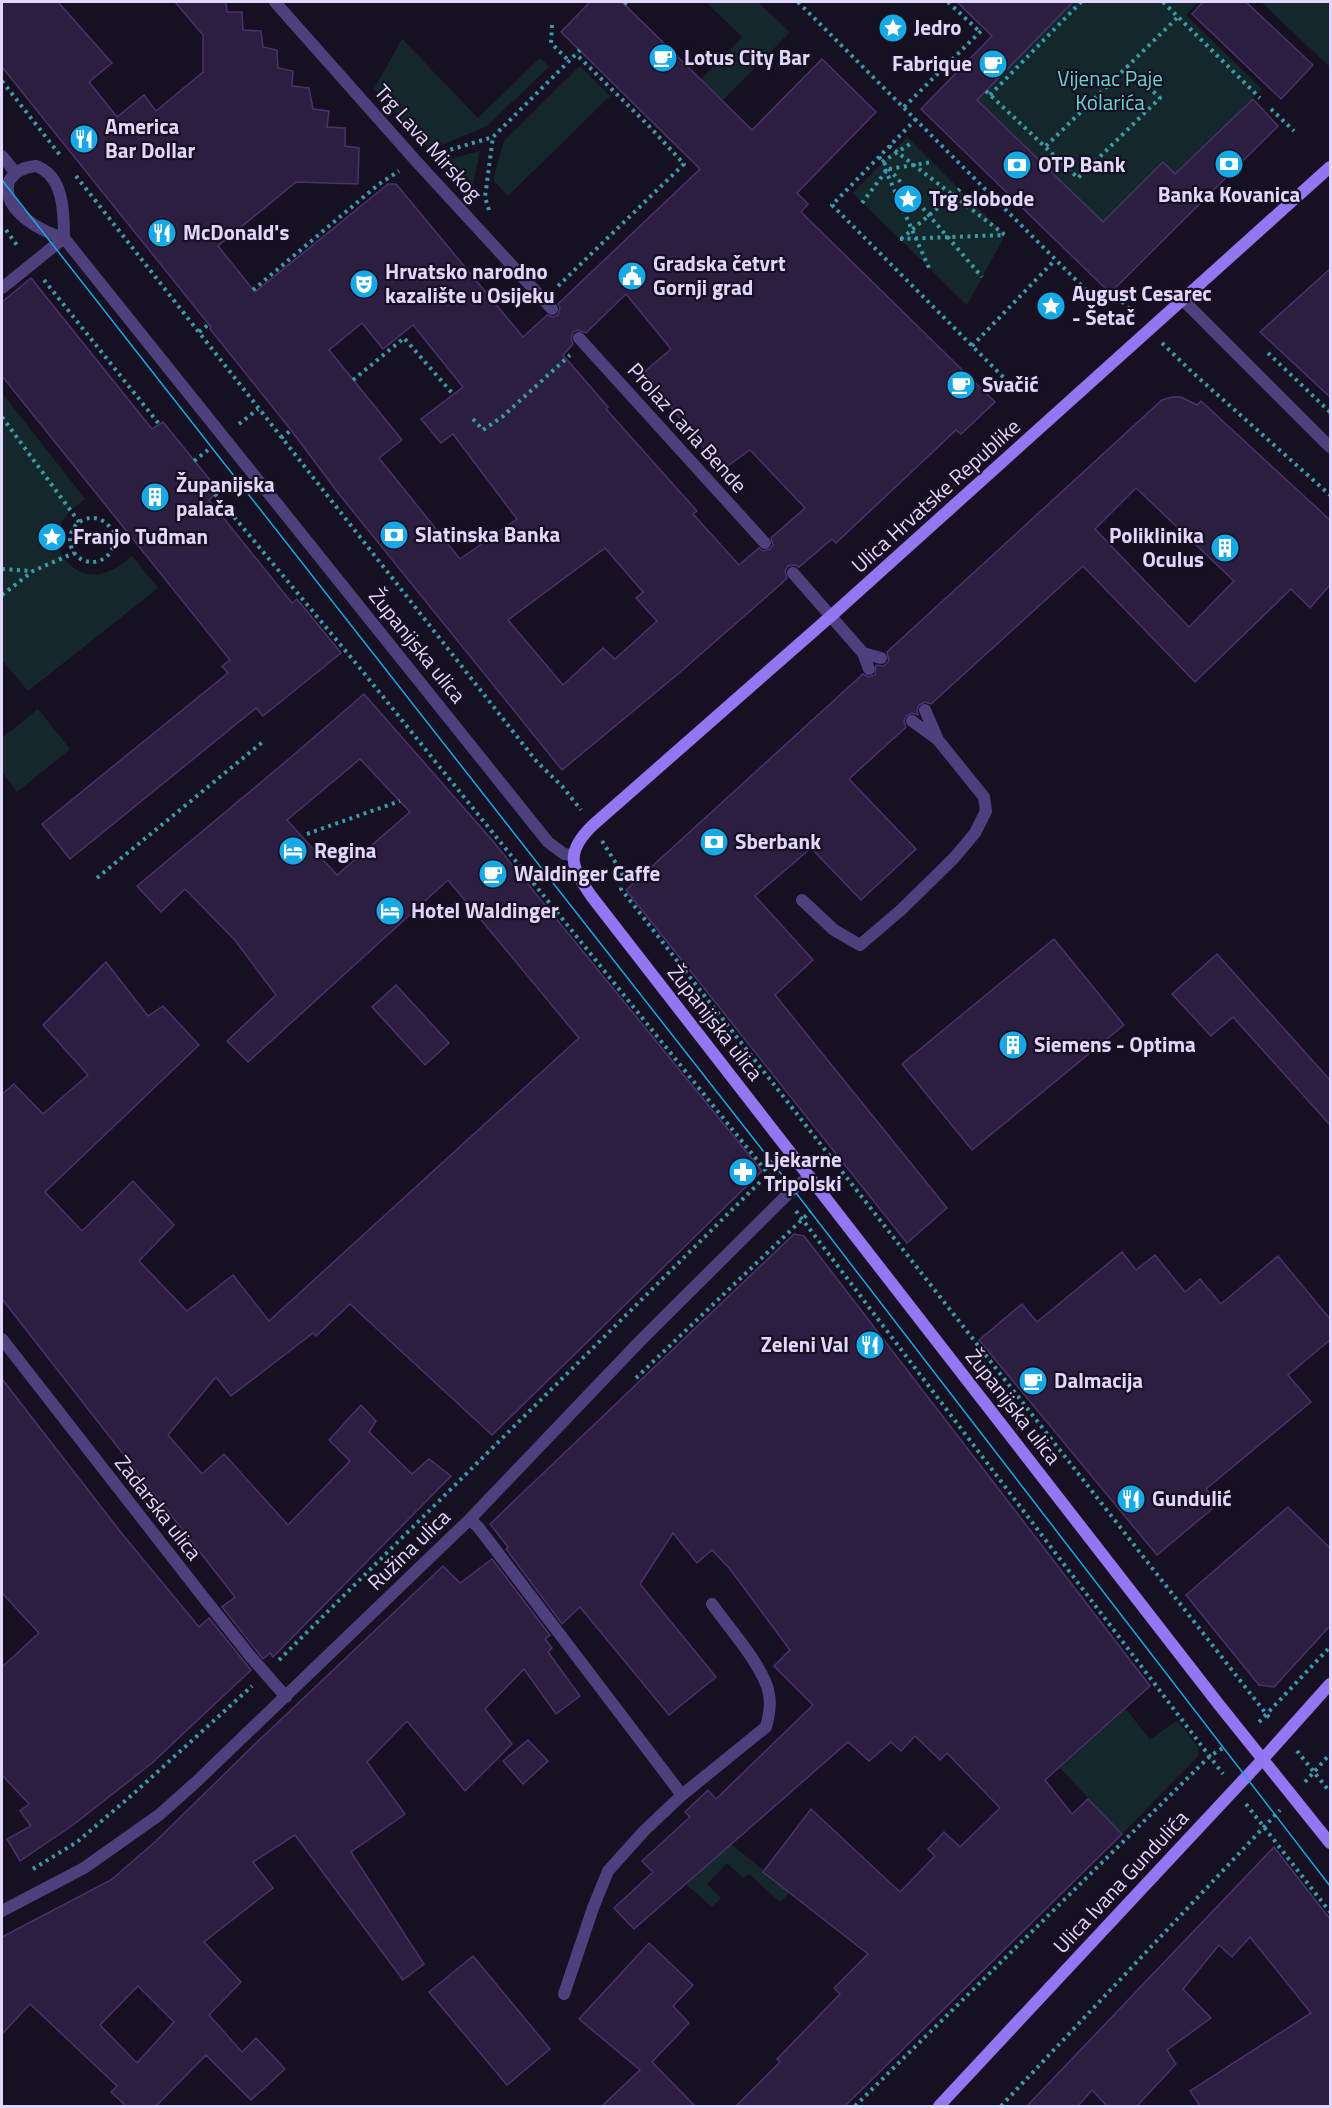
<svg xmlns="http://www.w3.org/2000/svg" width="1332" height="2108" viewBox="0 0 1332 2108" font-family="'Titillium Web',sans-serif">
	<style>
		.green { fill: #14282c }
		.building { fill: #2c1e41; stroke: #49326b; stroke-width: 1.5; fill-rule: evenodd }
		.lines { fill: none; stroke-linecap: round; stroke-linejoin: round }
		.path { stroke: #3b9aaa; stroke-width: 4; stroke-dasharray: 3 4.5; stroke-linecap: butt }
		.lane { stroke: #4e407d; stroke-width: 12 }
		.street { stroke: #4e407d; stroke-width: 12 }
		.secondary { stroke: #9276f2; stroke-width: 12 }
		.tram { stroke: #17a8e6; stroke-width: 1.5 }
		.labels { text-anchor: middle; stroke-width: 4.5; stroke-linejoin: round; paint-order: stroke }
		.poi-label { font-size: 21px; font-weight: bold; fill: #e1d6fb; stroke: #171022; text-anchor: start }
		.park-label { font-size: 21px; fill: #69d4cf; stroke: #171022 }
		.street-label { font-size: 21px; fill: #e1d6fb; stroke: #171022 }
	</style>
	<rect width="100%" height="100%" fill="#171022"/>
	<g class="green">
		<polygon points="706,2 758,2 790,32 722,101 701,79 742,37"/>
		<polygon points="1073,2 1198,2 1186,15 1262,89 1175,174 1163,162 1103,222 977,100"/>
		<polygon points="1261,2 1330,2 1330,67"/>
		<polygon points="402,39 478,118 540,58 549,67 487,126 430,150 374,89"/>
		<polygon points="580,66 610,96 508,196 493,180 504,141"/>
		<polygon points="907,137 1005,235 967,305 853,193"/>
		<polygon points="480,151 470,197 439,162"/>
		<path d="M2,393l83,106c-8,6 -18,13 -23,23 -15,28 13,60 42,51 11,-3 20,-10 28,-17l26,32 -130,103 -26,-31z"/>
		<polygon points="38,709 70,749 17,792 2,772 2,738"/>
		<polygon points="1126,1709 1150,1740 1177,1720 1198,1747 1199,1755 1122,1834 1060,1768"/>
		<polygon points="731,1844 790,1892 780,1902 749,1874 743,1878 727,1863 707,1884 721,1898 712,1907 686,1884"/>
	</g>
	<g class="building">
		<path d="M2,2h56l54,61 -23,19 28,35 27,-22 12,16 47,-39v-37l-28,-33h51l1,10h15l1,18 18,1 2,16 14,3 1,18 15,3 -1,15 17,2 4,21 16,2 -2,16 18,1v18l14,2 -1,36 -62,-2 -78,64 37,46 133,-108h8l127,153 24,-22 6,2 5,-2 2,-7 -2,-4 142,-135 -139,-137 29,-30h32l130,128 70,-71 54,53 -79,81 11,11 -7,8 194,190 -34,32 -5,-4 -120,113 -4,-4 -33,28 -4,-2 -7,1 -3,5 2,7 -5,5 -104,91 -116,96 -223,-276 -48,-64 -81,-101 1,-2 -209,-260zM626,294l45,55 -28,24 79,97 28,-20 55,58 -34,30 2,7 -3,4 -7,2 -4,-3 -20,17 -46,-51 4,-3 -91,-102 2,-2 -45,-52 10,-11 -2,-5 2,-7 5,-2 8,3zM362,323l21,26 30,-24 50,62 -42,32 20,24 12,-9 64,85 -57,40 -81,-101 23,-18 -73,-90zM605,548l38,44 -7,6 21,23 -42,38 -12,-11 -40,37 -55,-65z"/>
		<polygon points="957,2 1073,2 977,100 1103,222 1163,162 1175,174 1253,99 1278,126 1110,293 921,109 992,36"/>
		<polygon points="1203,2 1246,2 1313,65 1281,99 1192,14"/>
		<polygon points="1330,269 1330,397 1260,332"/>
		<polygon points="31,278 152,429 163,422 219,491 209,500 292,603 297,599 341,653 263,716 256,708 70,859 42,824 228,673 222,666 230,660 2,376 2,302"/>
		<path d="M1172,397h9l16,8 4,-4 129,119v65l-20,23 -19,-19 -96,93 -112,-116 -152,138 -6,-2 -6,3 -2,5 1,5 -6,-2 -6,3 -2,5 2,6 -57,52 67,70 -55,51 -50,-52 -56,48 58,64 -38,35 172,213 -40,35 -281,-353 237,-216 5,3 7,-2 1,-10 8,1 5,-5 -2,-9 275,-252zM1136,488l98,93 -45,46 -94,-98z"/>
		<path d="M364,694l128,146 270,331 -270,264 -142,-131 -34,32 -3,-3 -82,63 -15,-19 -48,58 34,39 22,-20 64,71 62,-64 -21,-21 32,-35 15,16 -7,11 43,42 17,-15 22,17 -178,181 -3,-4 -7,6 -41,-52 13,-10 -233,-298v-205l12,-10 29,30 45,-39 -45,-50 63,-63 42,54 15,-10 36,39 -154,147 37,39 51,-50 41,44 -35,36 48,50 46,-36 36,46 310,-283 -131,-158 -200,182 -21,-21 49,-46 -42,-56 -49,-50 -24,23 -24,-26 153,-128zM360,759l50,53 -73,63 -50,-55z"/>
		<polygon points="1054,939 1124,1025 972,1150 902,1064"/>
		<polygon points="1217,954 1330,1080 1330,1125 1233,1017 1211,1036 1172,994"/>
		<polygon points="396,985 449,1043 425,1065 372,1007"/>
		<polygon points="794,1234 804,1236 1150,1686 1045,1780 1072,1814 1088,1799 1122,1834 845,2106 736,2106 780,2062 777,2059 840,1994 834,1988 868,1954 763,1872 811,1809 900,1892 935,1856 928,1849 944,1832 960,1847 1000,1808 947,1753 940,1760 915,1736 901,1751 891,1742 869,1761 848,1742 634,1929 614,1908 653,1872 642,1861 690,1817 685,1812 708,1790 716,1799 813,1705 774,1666 790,1650 730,1569 712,1550 697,1563 673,1533 640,1584 716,1677 669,1715 580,1607 562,1624 506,1549 508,1547 490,1524"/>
		<polygon points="1122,1252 1136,1270 1155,1255 1185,1292 1200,1279 1221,1304 1278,1256 1330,1319 1330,1340 1288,1375 1311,1402 1206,1489 1218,1504 1157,1555 979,1340 1022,1304 1037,1322"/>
		<polygon points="2,1379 123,1535 199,1627 209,1618 251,1670 152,1763 73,1825 20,1861 7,1839 31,1826 20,1811 29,1804 2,1775 2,1667 39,1633 2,1593"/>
		<polygon points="1288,1507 1330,1548 1330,1626 1274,1687 1259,1685 1186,1595"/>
		<path d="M492,1559l58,76 -5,4 7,9 -4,4 32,44 -24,18 -32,-45 -39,40 27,35 -47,47 -58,-70 -40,41 38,52 -54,38 73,112 -21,16 -108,-145 -42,27 20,26 -69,54 37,40 -32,33 33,37 14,-14 29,31 -34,31 -45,-45 -50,51h-30l-15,-14 6,-6 -87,-82 -28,30v-97l109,-57 45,-39 98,-96 189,-179 17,17zM138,1986l36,36 -37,41 -37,-38z"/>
		<polygon points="528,1740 548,1761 523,1784 503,1761"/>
		<polygon points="1274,1847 1330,1919 1330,2106 1200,2106 1190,2091 1311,2013 1250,1937 1232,1957 1219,1945 1183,1989 1211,2018 1167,2050 1176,2064 1137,2106 1107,2106 1092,2090 1078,2106 1027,2106"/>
		<polygon points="649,1943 693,1985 673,2006 689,2023 652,2062 695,2106 602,2106 640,2070 579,2019"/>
		<polygon points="473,1956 550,2049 507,2085 429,1992"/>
	</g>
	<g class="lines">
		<g class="path">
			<polyline points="798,2 1104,308"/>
			<polyline points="948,2 980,32"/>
			<polyline points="1163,2 1260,98"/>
			<polyline points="624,4 627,2"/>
			<polyline points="552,25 551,43 569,61"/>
			<polyline points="952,59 961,68"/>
			<polyline points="2,81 60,155"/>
			<polyline points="986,91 1078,178 1160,98 1127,66"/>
			<polyline points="990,95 1081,2"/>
			<polyline points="904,107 984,28"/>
			<polyline points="1271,109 1294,131"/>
			<polyline points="916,119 832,205 1016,390"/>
			<polyline points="889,146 1005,235"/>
			<polyline points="1046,146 1179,16"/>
			<polyline points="436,154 493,137 580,50"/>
			<polyline points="879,157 982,277"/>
			<polyline points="882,162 913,142"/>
			<polyline points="885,169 929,268"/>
			<polyline points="889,169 932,162"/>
			<polyline points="76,176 537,762 562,786 581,810"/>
			<polyline points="862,203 886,171"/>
			<polyline points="489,210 485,197 493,137"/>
			<polyline points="6,230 19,248"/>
			<polyline points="900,239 1004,235"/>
			<polyline points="901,239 960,189"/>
			<polyline points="44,280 159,424"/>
			<polyline points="558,286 684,164 649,126 576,54"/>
			<polyline points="253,290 379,184 399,171"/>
			<polyline points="1117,296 1136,316"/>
			<polyline points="199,332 209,324"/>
			<polyline points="1162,343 1192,372 1330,495"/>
			<polyline points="972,346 1055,260"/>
			<polyline points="1268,353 1330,412"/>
			<polyline points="353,380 404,338 453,394"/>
			<polyline points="2,417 79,522"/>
			<polyline points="473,419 483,430 502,417 570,355"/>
			<polyline points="239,424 258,409"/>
			<polyline points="281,438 291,430"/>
			<polyline points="194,461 208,450"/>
			<polyline points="215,494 359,667 774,1181"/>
			<circle cx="92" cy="540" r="22"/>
			<polyline points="2,569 33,571"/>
			<polyline points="2,595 33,571 74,553"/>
			<polyline points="307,834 400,801"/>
			<polyline points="602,841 622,873 621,889 1271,1720"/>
			<polyline points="97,878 265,740"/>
			<polyline points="796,1211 1223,1774"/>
			<polyline points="636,1378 811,1211"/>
			<polyline points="279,1660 768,1174"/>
			<polyline points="1259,1722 1330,1647"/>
			<polyline points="1297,1751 1330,1792"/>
			<polyline points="1305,1782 1330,1754"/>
			<polyline points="1246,1804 1330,1912"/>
			<polyline points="33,1869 77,1842 132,1795 252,1686"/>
			<polyline points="855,2106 1210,1756 1226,1746"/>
			<polyline points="1001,2106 1280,1810"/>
		</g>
		<g class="lane">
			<polyline points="275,2 416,161 552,309"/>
			<polyline points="2,288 64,238"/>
			<polyline points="579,338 765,543"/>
			<polyline points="793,573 863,653 869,669"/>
			<polyline points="863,653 881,658"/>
			<polyline points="912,721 937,739"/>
			<polyline points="802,900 834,930 860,945 902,909 954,858 975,833 986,811 984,797 938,740 925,710"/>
			<polyline points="470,1519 479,1528 682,1795"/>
			<path d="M564,1994l29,-86 15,-37 36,-40 38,-36 84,-68c3,-12 5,-21 3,-33 -4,-26 -41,-67 -57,-90"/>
		</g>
		<g class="street">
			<polyline points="2,156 15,172"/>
			<path d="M36,166c28,10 28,47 28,72 -21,-6 -64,-27 -55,-57 6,-10 15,-14 27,-15z"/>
			<polyline points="64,238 548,842 564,854 574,855"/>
			<polyline points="1183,300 1330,447"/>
			<polyline points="2,1339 204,1598 251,1657 286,1697"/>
			<polyline points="2,1911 84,1868 159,1815 195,1783 470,1519 643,1338 793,1189 810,1176"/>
		</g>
		<g class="secondary">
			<path d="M1330,167l-499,449 -238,209c-29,28 -22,42 -1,72l628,809 110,137"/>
			<polyline points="939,2106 1262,1760 1330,1684"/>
		</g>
		<polyline class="tram" points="2,180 793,1189 1330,1886"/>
	</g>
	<defs>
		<g id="sight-disc" transform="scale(1.5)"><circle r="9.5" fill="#17a8e6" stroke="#171022"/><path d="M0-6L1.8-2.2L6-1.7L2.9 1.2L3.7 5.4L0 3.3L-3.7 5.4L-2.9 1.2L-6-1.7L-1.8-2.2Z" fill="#fff"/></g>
		<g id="cafe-disc" transform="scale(1.5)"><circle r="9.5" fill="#17a8e6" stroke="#171022"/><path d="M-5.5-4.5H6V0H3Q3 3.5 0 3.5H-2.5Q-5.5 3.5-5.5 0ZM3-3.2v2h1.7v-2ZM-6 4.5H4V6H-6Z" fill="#fff"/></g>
		<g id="restaurant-disc" transform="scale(1.5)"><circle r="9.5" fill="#17a8e6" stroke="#171022"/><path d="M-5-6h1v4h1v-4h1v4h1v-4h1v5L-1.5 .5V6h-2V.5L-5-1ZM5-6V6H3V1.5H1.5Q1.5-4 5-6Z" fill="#fff"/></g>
		<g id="bank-disc" transform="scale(1.5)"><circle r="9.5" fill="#17a8e6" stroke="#171022"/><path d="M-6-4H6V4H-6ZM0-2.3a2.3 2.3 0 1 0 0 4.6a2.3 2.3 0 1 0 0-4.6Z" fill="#fff"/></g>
		<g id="civic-disc" transform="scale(1.5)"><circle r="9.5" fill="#17a8e6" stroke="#171022"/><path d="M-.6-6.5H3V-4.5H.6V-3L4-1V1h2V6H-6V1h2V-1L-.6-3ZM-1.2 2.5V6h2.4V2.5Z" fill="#fff"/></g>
		<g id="theatre-disc" transform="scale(1.5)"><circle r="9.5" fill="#17a8e6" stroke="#171022"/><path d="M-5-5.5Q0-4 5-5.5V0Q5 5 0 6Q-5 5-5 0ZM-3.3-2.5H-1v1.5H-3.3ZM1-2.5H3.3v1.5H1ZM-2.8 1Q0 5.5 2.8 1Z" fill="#fff"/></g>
		<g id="building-disc" transform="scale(1.5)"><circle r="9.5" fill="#17a8e6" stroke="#171022"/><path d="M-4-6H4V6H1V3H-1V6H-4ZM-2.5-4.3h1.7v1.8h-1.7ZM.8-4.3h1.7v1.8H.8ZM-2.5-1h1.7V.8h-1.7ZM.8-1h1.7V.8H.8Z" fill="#fff"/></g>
		<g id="hotel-disc" transform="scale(1.5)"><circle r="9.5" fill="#17a8e6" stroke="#171022"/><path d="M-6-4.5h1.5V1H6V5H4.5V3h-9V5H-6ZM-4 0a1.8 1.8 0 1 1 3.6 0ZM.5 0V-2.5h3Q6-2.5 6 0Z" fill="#fff"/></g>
		<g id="pharmacy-disc" transform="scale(1.5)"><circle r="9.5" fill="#17a8e6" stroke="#171022"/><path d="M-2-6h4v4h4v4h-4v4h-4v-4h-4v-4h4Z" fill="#fff"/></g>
	</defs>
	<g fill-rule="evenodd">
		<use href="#sight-disc" x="893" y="28"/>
		<use href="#cafe-disc" x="663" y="58"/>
		<use href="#cafe-disc" x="993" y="64"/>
		<use href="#restaurant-disc" x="84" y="139"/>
		<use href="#bank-disc" x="1229" y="164"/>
		<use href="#bank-disc" x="1017" y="165"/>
		<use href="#sight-disc" x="908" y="199"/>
		<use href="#restaurant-disc" x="162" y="233"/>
		<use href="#civic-disc" x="632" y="276"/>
		<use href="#theatre-disc" x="364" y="284"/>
		<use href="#sight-disc" x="1051" y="306"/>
		<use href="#cafe-disc" x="961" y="385"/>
		<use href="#building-disc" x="155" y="497"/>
		<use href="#bank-disc" x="394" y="535"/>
		<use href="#sight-disc" x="52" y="537"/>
		<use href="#building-disc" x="1225" y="548"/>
		<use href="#bank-disc" x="714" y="842"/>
		<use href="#hotel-disc" x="293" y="851"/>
		<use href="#cafe-disc" x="493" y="874"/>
		<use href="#hotel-disc" x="390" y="911"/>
		<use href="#building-disc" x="1013" y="1045"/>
		<use href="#pharmacy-disc" x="743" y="1172"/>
		<use href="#restaurant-disc" x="870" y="1345"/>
		<use href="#cafe-disc" x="1033" y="1381"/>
		<use href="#restaurant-disc" x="1131" y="1499"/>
	</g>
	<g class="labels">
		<g class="poi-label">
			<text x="914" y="35">Jedro</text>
			<text x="684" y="65">Lotus City Bar</text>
			<text x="972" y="71" text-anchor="end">Fabrique</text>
			<text x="105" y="134">America<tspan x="105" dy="24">Bar Dollar</tspan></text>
			<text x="1038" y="172">OTP Bank</text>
			<text x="1229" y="202" text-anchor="middle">Banka Kovanica</text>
			<text x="929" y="206">Trg slobode</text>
			<text x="183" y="240">McDonald's</text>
			<text x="653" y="271">Gradska četvrt<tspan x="653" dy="24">Gornji grad</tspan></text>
			<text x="385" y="279">Hrvatsko narodno<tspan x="385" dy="24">kazalište u Osijeku</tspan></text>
			<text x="1072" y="301">August Cesarec<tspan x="1072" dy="24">- Šetač</tspan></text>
			<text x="982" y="392">Svačić</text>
			<text x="176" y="492">Županijska<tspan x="176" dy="24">palača</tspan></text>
			<text x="415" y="542">Slatinska Banka</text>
			<text x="1204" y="543" text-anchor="end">Poliklinika<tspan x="1204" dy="24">Oculus</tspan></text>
			<text x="73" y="544">Franjo Tuđman</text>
			<text x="735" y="849">Sberbank</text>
			<text x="314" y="858">Regina</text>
			<text x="514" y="881">Waldinger Caffe</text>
			<text x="411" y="918">Hotel Waldinger</text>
			<text x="1034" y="1052">Siemens - Optima</text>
			<text x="764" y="1167">Ljekarne<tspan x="764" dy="24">Tripolski</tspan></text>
			<text x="849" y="1352" text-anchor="end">Zeleni Val</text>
			<text x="1054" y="1388">Dalmacija</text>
			<text x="1152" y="1506">Gundulić</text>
		</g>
		<g class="park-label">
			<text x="1110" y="86">Vijenac Paje<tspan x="1110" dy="24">Kolarića</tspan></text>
		</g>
		<g class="street-label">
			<text transform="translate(428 143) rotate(48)" y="7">Trg Lava Mirskog</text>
			<text transform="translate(687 428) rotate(48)" y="7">Prolaz Carla Bende</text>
			<text transform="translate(936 496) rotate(-42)" y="7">Ulica Hrvatske Republike</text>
			<text transform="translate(417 646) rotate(51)" y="7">Županijska ulica</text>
			<text transform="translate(715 1023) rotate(52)" y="7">Županijska ulica</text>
			<text transform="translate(1013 1407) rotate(52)" y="7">Županijska ulica</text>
			<text transform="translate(158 1508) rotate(52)" y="7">Zadarska ulica</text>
			<text transform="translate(409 1550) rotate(-44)" y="7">Ružina ulica</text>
			<text transform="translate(1121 1882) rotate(-47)" y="7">Ulica Ivana Gundulića</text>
		</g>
	</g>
	<rect width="1332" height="2108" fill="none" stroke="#e1d6fb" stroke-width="6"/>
</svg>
